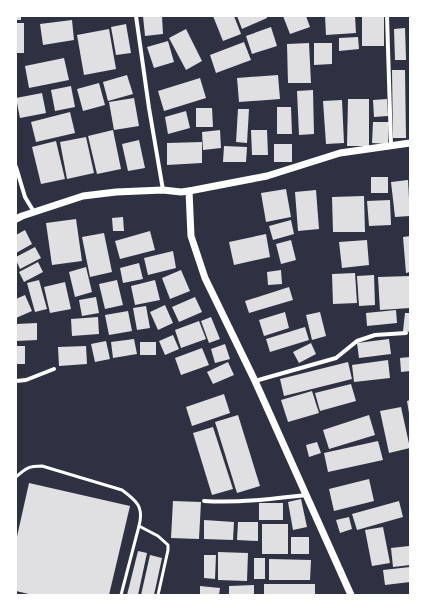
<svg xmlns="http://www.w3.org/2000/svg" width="426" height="611" viewBox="0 0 426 611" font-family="'Titillium Web',sans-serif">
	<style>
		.building { fill: #e0e0e3 }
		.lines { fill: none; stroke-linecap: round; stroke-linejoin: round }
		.service { stroke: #fff; stroke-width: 3 }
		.minor { stroke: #fff; stroke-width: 4 }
		.tertiary { stroke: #fff; stroke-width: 7 }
	</style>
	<rect width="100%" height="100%" fill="#2d3142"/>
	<g class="building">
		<rect x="16" y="16" width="5" height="4"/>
		<polygon points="143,16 162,16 163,34 145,36"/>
		<polygon points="213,16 234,16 241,34 223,41"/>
		<polygon points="237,16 267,16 267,18 242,29"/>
		<polygon points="283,16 306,16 310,27 290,34"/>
		<polygon points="325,16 355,16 356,33 326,35"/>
		<rect x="362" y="16" width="22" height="30"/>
		<polygon points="72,20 74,40 43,45 40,24"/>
		<rect x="16" y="23" width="8" height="30"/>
		<polygon points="126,24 131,53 116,55 111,27"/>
		<polygon points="271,27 277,46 252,54 246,36"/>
		<polygon points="405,28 406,60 395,60 394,29"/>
		<polygon points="109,29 116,69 84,75 77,35"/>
		<polygon points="186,29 202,61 186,70 169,38"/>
		<polygon points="358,37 359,49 339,51 339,38"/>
		<polygon points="168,41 174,62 154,68 147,47"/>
		<polygon points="244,42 251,60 216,73 210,55"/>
		<polygon points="309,43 311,83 288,83 287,44"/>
		<polygon points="314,43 332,43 332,64 314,65"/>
		<polygon points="64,58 69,80 29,88 25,66"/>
		<polygon points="392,70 405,70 406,138 393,138"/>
		<polygon points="127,75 133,94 108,101 103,82"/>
		<polygon points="278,75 280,99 239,102 237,78"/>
		<polygon points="200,78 206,98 164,111 158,91"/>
		<polygon points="99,83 105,105 83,111 77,89"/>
		<polygon points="71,86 75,107 55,111 51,90"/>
		<polygon points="313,90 314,134 299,135 297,91"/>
		<polygon points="42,93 46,113 20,118 16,98"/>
		<polygon points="134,98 139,126 114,130 109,102"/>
		<polygon points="348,99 369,99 369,146 347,146"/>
		<polygon points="387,99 388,116 374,117 373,100"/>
		<polygon points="342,100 344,143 326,144 323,101"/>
		<polygon points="277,107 291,107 292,134 277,134"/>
		<polygon points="196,108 212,108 213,127 196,127"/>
		<polygon points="238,109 249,109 247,143 236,142"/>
		<polygon points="186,111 190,128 168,134 165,117"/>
		<polygon points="70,112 75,133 36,142 31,122"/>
		<polygon points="373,122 389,122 388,144 372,143"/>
		<polygon points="113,130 121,169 97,174 88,136"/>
		<polygon points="220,130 221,148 203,150 202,132"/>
		<polygon points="251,130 267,130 268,155 252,155"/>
		<polygon points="86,137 94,173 67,179 60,142"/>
		<polygon points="139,140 145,168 128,171 122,144"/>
		<polygon points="56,141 65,179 41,184 32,147"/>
		<polygon points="202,142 202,163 167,165 167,143"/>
		<rect x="274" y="144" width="18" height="18"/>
		<polygon points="224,146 247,147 246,162 223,162"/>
		<rect x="371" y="177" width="17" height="16"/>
		<polygon points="408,180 410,216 395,217 391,182"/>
		<polygon points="286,189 291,217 266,222 261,193"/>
		<polygon points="316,190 319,229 298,231 295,192"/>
		<polygon points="364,196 365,232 333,232 332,197"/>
		<polygon points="390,200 391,225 369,226 367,201"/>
		<polygon points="123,217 124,231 113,231 112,218"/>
		<polygon points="76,219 82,261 52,265 46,223"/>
		<polygon points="291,220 294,234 273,240 269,226"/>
		<polygon points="25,230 32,244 16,253 16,235"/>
		<polygon points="150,231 155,250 120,259 115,241"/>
		<polygon points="104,233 112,272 90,277 82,237"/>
		<polygon points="266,234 270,257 234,265 229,242"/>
		<polygon points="410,236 410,272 406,273 403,237"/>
		<polygon points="291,240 296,260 281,264 276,244"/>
		<polygon points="367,240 369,265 342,268 339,242"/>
		<polygon points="35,247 41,258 20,269 16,260 16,257"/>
		<polygon points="173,251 176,268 148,275 144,258"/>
		<polygon points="38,262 43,272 24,282 19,272"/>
		<polygon points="139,263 143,279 123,283 120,268"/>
		<polygon points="86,267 92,292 75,297 69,272"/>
		<polygon points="181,270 190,291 170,299 162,278"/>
		<polygon points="281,270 282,284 268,285 267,272"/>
		<polygon points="355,273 357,303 333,304 332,274"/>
		<polygon points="374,275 375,305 359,306 357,276"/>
		<polygon points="410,276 410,308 380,310 378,277"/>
		<polygon points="39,280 47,309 35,312 27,283"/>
		<polygon points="117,280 123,305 105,309 99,284"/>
		<polygon points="155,280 160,300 135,305 131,286"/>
		<polygon points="65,282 71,309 50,313 44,287"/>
		<polygon points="289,287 293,300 249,313 245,301"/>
		<polygon points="25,295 32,311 16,318 16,299"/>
		<polygon points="96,297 99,313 82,316 79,300"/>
		<polygon points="195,297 202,312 179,322 172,307"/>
		<polygon points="165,305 173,323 158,330 150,312"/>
		<polygon points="146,306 150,328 137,330 133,308"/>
		<polygon points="396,310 397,323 367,326 366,313"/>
		<polygon points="128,311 132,331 109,335 105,315"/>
		<polygon points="285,312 289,328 264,336 259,320"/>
		<polygon points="320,312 326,336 312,340 306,315"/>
		<polygon points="405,313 410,313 410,332 403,331"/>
		<polygon points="98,317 99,334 72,336 71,319"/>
		<polygon points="211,317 220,339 209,343 201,321"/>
		<polygon points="199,321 206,339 181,348 175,330"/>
		<polygon points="37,323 37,340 16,341 16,324"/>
		<polygon points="305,327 309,340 270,352 266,339"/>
		<polygon points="173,335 179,349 165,355 159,341"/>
		<polygon points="134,339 137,354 113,358 111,342"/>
		<polygon points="389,339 391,354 359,358 357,343"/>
		<polygon points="106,341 110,359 95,362 91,344"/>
		<rect x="140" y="342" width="16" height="13"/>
		<polygon points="311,343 316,354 299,363 293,352"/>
		<polygon points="225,344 230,359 215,363 211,349"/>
		<rect x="16" y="346" width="9" height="18"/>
		<polygon points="86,346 87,364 59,366 58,347"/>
		<polygon points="202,348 209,365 181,375 175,358"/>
		<polygon points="410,357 410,371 401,372 400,358"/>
		<polygon points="388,360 390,378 354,382 352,365"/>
		<polygon points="228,362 234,375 213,384 207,372"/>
		<polygon points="348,362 352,379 284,396 280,379"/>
		<polygon points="351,384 356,401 320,411 315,393"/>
		<polygon points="312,391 319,413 288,422 281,400"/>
		<polygon points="224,394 230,413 192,426 186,407"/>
		<polygon points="410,400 410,413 409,413 407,401"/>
		<polygon points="401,407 410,448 389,453 380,411"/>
		<polygon points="238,415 260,486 237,493 215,422"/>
		<polygon points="369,415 375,435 329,449 323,430"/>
		<polygon points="213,427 233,489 212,495 193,433"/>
		<polygon points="378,441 383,460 328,472 324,453"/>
		<polygon points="317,442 321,453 309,457 306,445"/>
		<polygon points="369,479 374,501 334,511 329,489"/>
		<polygon points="29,483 130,506 109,595 33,595 16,591 16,541"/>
		<polygon points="301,499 307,527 293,530 288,502"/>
		<polygon points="173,501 201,502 199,539 171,538"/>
		<polygon points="399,501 403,517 357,530 352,514"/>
		<rect x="259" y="503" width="24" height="17"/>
		<polygon points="349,517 352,529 340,533 336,520"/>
		<polygon points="204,520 234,522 233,540 204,539"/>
		<polygon points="238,522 258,522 258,541 237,540"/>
		<rect x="262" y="524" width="26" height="30"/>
		<polygon points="383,527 390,563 372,566 365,530"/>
		<rect x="291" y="537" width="18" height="17"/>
		<polygon points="409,546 410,565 393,567 391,548"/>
		<polygon points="138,551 147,553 138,595 127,595"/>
		<polygon points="218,552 248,553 247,581 218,580"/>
		<polygon points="150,555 162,558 154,595 141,595"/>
		<polygon points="204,555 216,555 215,579 204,578"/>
		<rect x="254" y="558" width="11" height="21"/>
		<polygon points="269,559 311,560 310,580 269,580"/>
		<polygon points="410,567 410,582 385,585 383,570"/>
		<rect x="264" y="584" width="51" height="11"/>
		<polygon points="254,585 254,595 229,595 229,586"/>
		<polygon points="200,586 220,588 219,595 200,595"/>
	</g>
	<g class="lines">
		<g class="service">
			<path d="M16,477c10,-9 13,-11 26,-11l80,24c15,11 22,17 17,36l19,10 10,9v5l-10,45"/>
			<polyline points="121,595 139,526"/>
		</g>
		<g class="minor">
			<polyline points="136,16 149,108 163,190"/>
			<polyline points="387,16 391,145"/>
			<polyline points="16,167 25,197 34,212"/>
			<polyline points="16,381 26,380 54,369"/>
			<polyline points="255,381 336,358 357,341 375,335 406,333"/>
			<path d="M204,501c34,2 68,-2 102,-6"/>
		</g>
		<g class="tertiary">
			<polyline points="189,191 191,236 205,278 255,381 351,595"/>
			<polyline points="16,219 22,216 83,196 116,192 163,190 181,192 189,191 267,176 340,153 410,143"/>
		</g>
	</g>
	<rect width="426" height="611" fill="none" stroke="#ffffff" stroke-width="34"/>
</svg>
